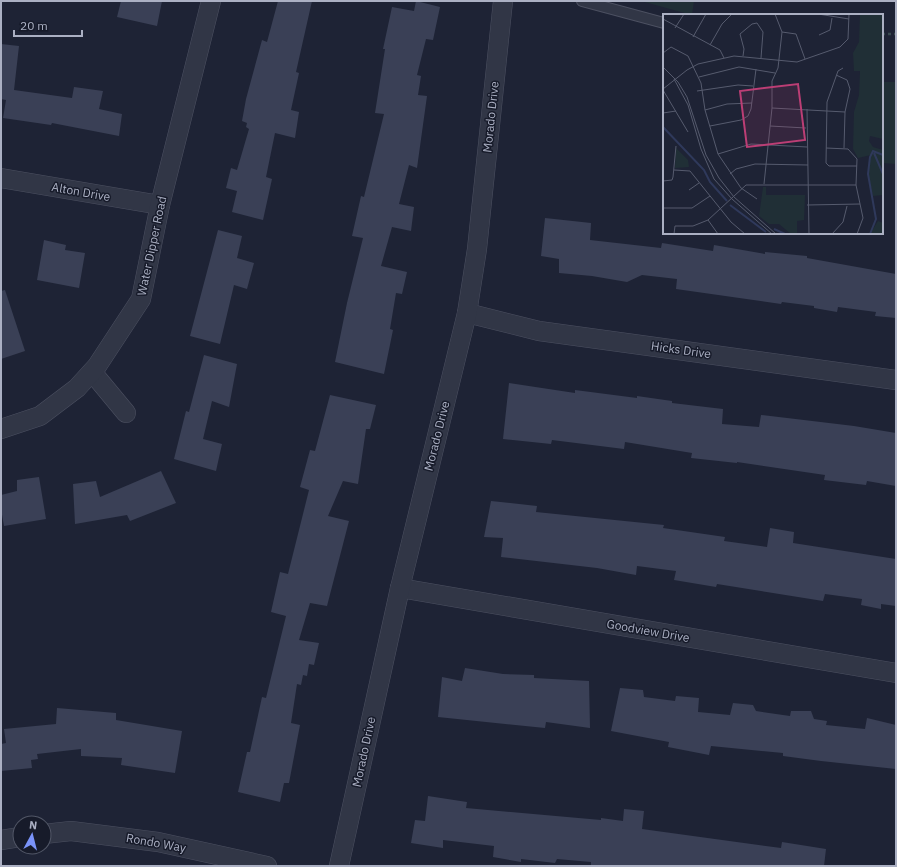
<svg xmlns="http://www.w3.org/2000/svg" width="897" height="867" viewBox="0 0 897 867" font-family="'IBM Plex Sans',sans-serif">
	<style>
		.green { fill: #202f36 }
		.building { fill: #3a4056 }
		.lines { fill: none; stroke-linecap: round; stroke-linejoin: round }
		.service-casing { stroke: #4c5061; stroke-width: 12 }
		.minor-casing { stroke: #4c5061; stroke-width: 20 }
		.path { stroke: #3a4b51; stroke-width: 2.5; stroke-dasharray: 3 3; stroke-linecap: butt }
		.service { stroke: #313646; stroke-width: 10 }
		.minor { stroke: #313646; stroke-width: 19 }
		.labels { text-anchor: middle; stroke-width: 3; stroke-linejoin: round; paint-order: stroke }
		.street-label { font-size: 12px; fill: #abb0c3; stroke: #171b2a }
		.inset-river { fill: none; stroke: #2f395b; stroke-width: 2 }
		.inset-road { fill: none; stroke: #565b6e; stroke-width: 1 }
		.view { fill: #bc3e75; fill-opacity: 0.15; stroke: #bc3e75; stroke-width: 2 }
		.inset-edge { fill: none; stroke: #abb0c3; stroke-width: 2 }
	</style>
	<rect width="100%" height="100%" fill="#1e2335"/>
	<g class="green">
		<polygon points="641,1 694,1 692,15"/>
		<polygon points="882,82 896,82 896,164 882,163"/>
	</g>
	<g class="building">
		<polygon points="121,1 162,1 157,26 117,17"/>
		<polygon points="278,1 312,1 296,72 299,73 291,110 299,112 295,138 275,133 266,177 272,179 263,220 232,212 237,191 226,188 231,168 237,170 249,129 246,127 247,123 242,121 246,99 262,40 267,42"/>
		<polygon points="416,1 440,7 433,40 426,39 417,75 421,76 418,95 427,96 417,168 409,165 399,204 414,207 411,231 392,227 381,266 407,272 402,294 396,293 390,329 393,330 384,374 335,362 347,303 363,238 352,236 361,196 364,197 384,114 375,113 385,49 383,49 392,7 414,11"/>
		<polygon points="1,44 19,46 14,90 72,98 74,87 103,91 99,109 122,114 119,136 52,123 51,125 3,118 6,100 1,99"/>
		<polygon points="545,218 591,223 590,240 661,248 662,243 713,251 714,245 765,254 765,252 807,256 807,258 896,274 896,318 875,316 876,312 838,307 837,312 814,308 814,306 782,302 781,304 676,289 677,279 642,275 627,282 592,276 559,273 559,259 541,256"/>
		<polygon points="218,230 242,236 237,258 254,263 247,289 234,285 220,344 190,336"/>
		<polygon points="44,240 66,245 65,250 85,253 79,288 37,280"/>
		<polygon points="5,290 25,351 1,359 1,291"/>
		<polygon points="204,355 237,364 229,407 212,401 203,439 222,444 216,471 174,459 186,411 189,412"/>
		<polygon points="509,383 575,393 575,390 637,398 637,396 672,401 672,403 723,409 722,424 759,427 761,415 854,426 896,433 896,486 867,481 866,485 824,480 825,475 737,462 737,463 691,458 692,453 625,442 624,449 552,440 551,444 503,439"/>
		<polygon points="330,395 376,405 370,429 366,429 358,484 343,481 328,516 349,521 327,606 310,603 299,640 319,643 314,665 309,664 307,676 303,675 301,685 297,684 291,723 300,725 289,783 284,783 280,802 238,792 247,752 250,752 262,697 266,698 286,616 271,612 280,572 288,574 309,490 300,487 310,450 315,451"/>
		<polygon points="161,471 176,503 130,521 127,515 75,524 73,484 96,481 100,497"/>
		<polygon points="39,477 46,519 4,526 1,509 1,495 17,491 17,480"/>
		<polygon points="491,501 537,506 536,512 664,525 663,528 725,537 724,541 767,547 770,528 794,532 793,543 896,559 896,606 881,604 881,609 861,605 862,599 825,594 823,601 717,584 716,587 674,580 676,571 637,566 636,575 597,568 501,557 503,538 484,537"/>
		<polygon points="465,668 503,674 534,675 534,678 589,681 590,728 546,722 545,728 438,717 442,677 462,681"/>
		<polygon points="620,688 643,690 644,697 675,701 676,696 699,698 698,712 730,715 733,703 753,705 756,711 790,716 791,711 811,711 814,719 827,721 826,725 865,729 867,718 896,725 896,769 821,761 783,756 783,753 711,746 709,755 668,747 669,742 611,731"/>
		<polygon points="57,708 116,713 116,720 182,731 175,773 121,765 122,758 81,756 81,749 37,754 38,759 31,760 32,768 1,771 1,744 6,743 4,729 56,724"/>
		<polygon points="428,796 467,802 466,808 601,820 601,818 623,821 624,809 644,811 642,829 781,848 782,842 826,849 824,866 591,866 591,862 557,859 555,863 521,859 521,862 493,857 494,846 443,840 443,848 411,843 415,820 425,821"/>
	</g>
	<g class="lines">
		<g class="service-casing">
			<polyline id="service" points="582,1 664,23"/>
		</g>
		<g class="minor-casing">
			<g id="minor">
				<polyline points="1,178 160,205"/>
				<polyline points="467,313 539,331 896,380"/>
				<polyline points="92,372 126,413"/>
				<polyline points="1,429 40,416 77,388 97,366 141,299 160,205 211,1"/>
				<polyline points="400,588 896,673"/>
				<polyline points="44,834 71,831 158,842 267,866"/>
				<polyline points="1,840 20,837"/>
				<polyline points="339,866 400,588 467,313 477,249 503,1"/>
			</g>
		</g>
		<polyline class="path" points="882,34 896,34"/>
		<use href="#service" class="service"/>
		<use href="#minor" class="minor"/>
	</g>
	<g class="labels">
		<g class="street-label">
			<text transform="translate(491 117) rotate(-84)" y="4">Morado Drive</text>
			<text transform="translate(81 192) rotate(10)" y="4">Alton Drive</text>
			<text transform="translate(152 246) rotate(-78)" y="4">Water Dipper Road</text>
			<text transform="translate(681 350) rotate(8)" y="4">Hicks Drive</text>
			<text transform="translate(437 436) rotate(-76)" y="4">Morado Drive</text>
			<text transform="translate(648 631) rotate(10)" y="4">Goodview Drive</text>
			<text transform="translate(364 752) rotate(-78)" y="4">Morado Drive</text>
			<text transform="translate(156 843) rotate(10)" y="4">Rondo Way</text>
		</g>
	</g>
	<g transform="translate(663 14)">
		<rect width="220" height="220" fill="#1e2335"/>
		<path d="M197,0h23v125l-13,-3 -1,5 4,6 10,3v45l-10,1 -5,-22 3,-19 -13,3 -5,-9 1,-37 5,-17 1,-24h-6l-1,-18 6,-11zM13,134l12,12 1,7 -14,1zM100,173h3v8h39l-1,25 -7,1v13h-6l-12,-10h-10l-10,-8zM215,207l5,2v11h-13z" fill="#202f36"/>
		<path class="inset-river" d="M0,113l41,43 6,12 17,19M211,139l9,21M67,191l36,27M111,215l11,5M207,220l6,-15 -8,-45 2,-17 3,-6 10,4"/>
		<path class="inset-road" d="M155,0l31,5M0,5l57,31 4,8M12,14l9,-14M119,18l14,2 9,25M156,21l11,-5 2,-12M30,23l13,-23M47,31l12,-21 10,-10M0,39l8,-6 17,9 13,27 4,27 13,44 23,34 16,11M80,42l1,-7 -4,-15 12,-10 5,-1 6,9 -2,26M0,53l15,15 9,15 19,58 13,23 15,19 42,37M180,54l-5,3 -11,31 -1,61 3,3h28M173,61l11,5 3,9 -5,23 -1,36M36,63l40,-10 36,6M11,65l14,26 13,44 13,30 18,20 40,35M0,75l24,-19 11,-6 36,-8 63,6 43,-15 8,-8 1,-25M0,76l25,42M34,77l41,-6 15,1M109,94l73,4M144,95l2,125M42,96l22,-6 25,-1M0,99l13,-2M47,112l31,-6 7,-4 3,-7 5,-40M107,112l36,2M163,134l22,1 9,10 -1,26 7,33 -6,16M55,140l33,-10 56,3M11,156l16,1 41,51 14,12M67,160l6,-5 19,-5 53,1M0,167l9,-1 1,-3 3,-31M101,170l8,-76v-27l6,-13 4,-36 -7,-18M26,176l10,-7M144,191l53,-1M0,194h29l18,-12M45,206l10,14M11,220l1,-8h18l15,-6 38,-35h110M169,220l11,-12 4,-16"/>
		<path class="view" d="M135,70l7,56 -58,7 -7,-56z"/>
		<rect width="220" height="220" class="inset-edge"/>
	</g>
	<rect width="897" height="867" fill="none" stroke="#abb0c3" stroke-width="4"/>
	<g transform="translate(32 835) rotate(7)"><circle r="19" fill="#171b2a" stroke="#525767"/>
	<path d="M0-3L7 15L0 10L-7 15Z" fill="#7a93f9"/>
	<text y="-6" font-size="11" font-weight="bold" text-anchor="middle" fill="#abb0c3">N</text>
	</g>
	<path d="M14 30v6h68v-6" fill="none" stroke="#abb0c3" stroke-width="2"/>
	<text x="20" y="30" font-size="12" fill="#abb0c3" stroke="#171b2a" stroke-width="3" paint-order="stroke">20 m</text>
</svg>
